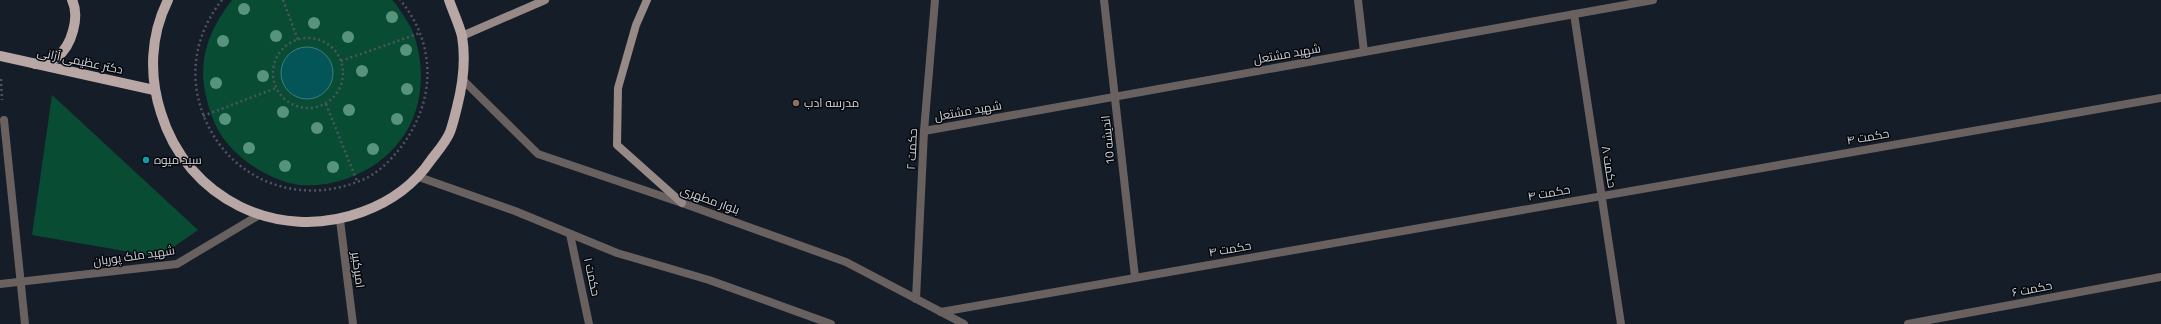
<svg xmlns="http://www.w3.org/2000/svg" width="2161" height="324" viewBox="0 0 2161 324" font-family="Georgia,Cairo,serif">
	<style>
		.green { fill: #094c34 }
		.water { fill: #045558; stroke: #417b80 }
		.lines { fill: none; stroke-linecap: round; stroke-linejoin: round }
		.path { stroke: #4e555f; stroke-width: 2.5; stroke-dasharray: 2 3; stroke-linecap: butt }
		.service { stroke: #696160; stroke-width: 8 }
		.minor { stroke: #696160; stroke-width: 8 }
		.tertiary { stroke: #696160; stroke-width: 8 }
		.secondary { stroke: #968986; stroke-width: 8 }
		.primary { stroke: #b8a7a4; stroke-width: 10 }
		.tree { fill: #58937e }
		.education-dot { fill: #8d6e63; stroke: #05070b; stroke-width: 1.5 }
		.culture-dot { fill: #0f9aa8; stroke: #05070b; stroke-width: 1.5 }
		.labels { text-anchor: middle; stroke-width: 3; stroke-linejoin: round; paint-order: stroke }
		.street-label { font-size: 12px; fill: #cfd5dc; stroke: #05070b }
		.poi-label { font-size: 12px; fill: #cfd5dc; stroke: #05070b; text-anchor: start }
	</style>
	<rect width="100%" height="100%" fill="#151d28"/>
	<g class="green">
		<path d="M232,0h160l4,4c6,10 15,21 18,31 12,35 9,78 -15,107 -22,29 -63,46 -99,43 -17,-2 -36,-11 -50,-21 -22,-16 -35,-33 -42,-60 -12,-40 -1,-72 24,-104z"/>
		<polygon points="52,95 198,230 159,257 32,235"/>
	</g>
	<circle class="water" cx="307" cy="73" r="26"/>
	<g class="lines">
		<g class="path">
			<path d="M222,0c-24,30 -33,68 -22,105 21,71 94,104 162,75 13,-5 26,-17 35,-28 38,-45 42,-106 3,-152"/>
			<polyline points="283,0 298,40"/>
			<circle cx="308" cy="73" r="35"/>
			<polyline points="341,61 420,33"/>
			<polyline points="1,79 2,100"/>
			<polyline points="326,104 357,181"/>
			<polyline points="203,116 276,88"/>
		</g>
		<polyline class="service" points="1358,0 1364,52"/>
		<g class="minor">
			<polyline points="1104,0 1135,277"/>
			<polyline points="1574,14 1621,324"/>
			<polyline points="4,120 25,324"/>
			<polyline points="924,131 1653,0"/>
			<polyline points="570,234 589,324"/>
			<polyline points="0,284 177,264 259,215"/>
			<polyline points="916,299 924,131 935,0"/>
			<polyline points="941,312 2161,98"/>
			<polyline points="1908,324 2161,277"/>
		</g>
		<g class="tertiary">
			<polyline points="464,81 538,154 682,203 846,262 964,324"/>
			<polyline points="419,177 515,211 617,253 709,280 831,324"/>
			<polyline points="340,220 353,324"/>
		</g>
		<g class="secondary">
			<polyline points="647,0 636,25 618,88 617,145 682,203"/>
			<polyline points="462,36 545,0"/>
		</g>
		<g class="primary">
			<path d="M168,0c-18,36 -19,76 -7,113 26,86 117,130 201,99 28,-10 52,-27 69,-52 6,-8 15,-18 19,-28 3,-8 5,-17 7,-25 6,-23 9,-47 5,-71 -3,-12 -9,-24 -13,-36"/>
			<polyline points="0,56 154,90"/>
			<path d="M35,64c7,-2 16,-3 22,-7 15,-11 23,-41 15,-57"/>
		</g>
	</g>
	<g class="tree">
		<circle cx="244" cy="9" r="6"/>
		<circle cx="392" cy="17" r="6"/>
		<circle cx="314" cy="23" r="6"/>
		<circle cx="276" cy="36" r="6"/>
		<circle cx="348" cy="37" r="6"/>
		<circle cx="223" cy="41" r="6"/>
		<circle cx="406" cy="50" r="6"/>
		<circle cx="362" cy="71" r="6"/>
		<circle cx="263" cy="76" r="6"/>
		<circle cx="216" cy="83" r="6"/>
		<circle cx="407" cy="89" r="6"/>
		<circle cx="349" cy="110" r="6"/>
		<circle cx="283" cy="112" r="6"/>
		<circle cx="225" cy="119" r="6"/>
		<circle cx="397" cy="119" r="6"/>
		<circle cx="317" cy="128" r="6"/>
		<circle cx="249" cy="148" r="6"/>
		<circle cx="373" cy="149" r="6"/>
		<circle cx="285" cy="166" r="6"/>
		<circle cx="333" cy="167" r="6"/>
	</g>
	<circle class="education-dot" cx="796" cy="103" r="4"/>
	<circle class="culture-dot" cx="146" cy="160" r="4"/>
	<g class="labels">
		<g class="street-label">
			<text transform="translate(1287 54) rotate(-10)" y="4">شهید مشتعل</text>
			<text transform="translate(80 61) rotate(12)" y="4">دکتر عظیمی آرانی</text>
			<text transform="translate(968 111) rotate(-10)" y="4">شهید مشتعل</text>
			<text transform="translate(1868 137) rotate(-10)" y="4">حکمت ۴</text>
			<text transform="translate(1108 140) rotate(-96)" y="4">اندیشه 10</text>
			<text transform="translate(912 149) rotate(-87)" y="4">حکمت ۲</text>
			<text transform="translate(1609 167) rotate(81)" y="4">حکمت ۸</text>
			<text transform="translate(1549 193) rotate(-10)" y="4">حکمت ۴</text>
			<text transform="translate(710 200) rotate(20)" y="4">بلوار مطهری</text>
			<text transform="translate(1230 249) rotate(-10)" y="4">حکمت ۴</text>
			<text transform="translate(134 256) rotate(-8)" y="4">شهید ملک پوریان</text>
			<text transform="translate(358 270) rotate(83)" y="4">امیرکبیر</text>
			<text transform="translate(592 277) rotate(78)" y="4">حکمت ۱</text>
			<text transform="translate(2032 289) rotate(-11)" y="4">حکمت ۶</text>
		</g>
		<g class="poi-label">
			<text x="804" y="107">مدرسه ادب</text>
			<text x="154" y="164">سبد میوه</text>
		</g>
	</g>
</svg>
